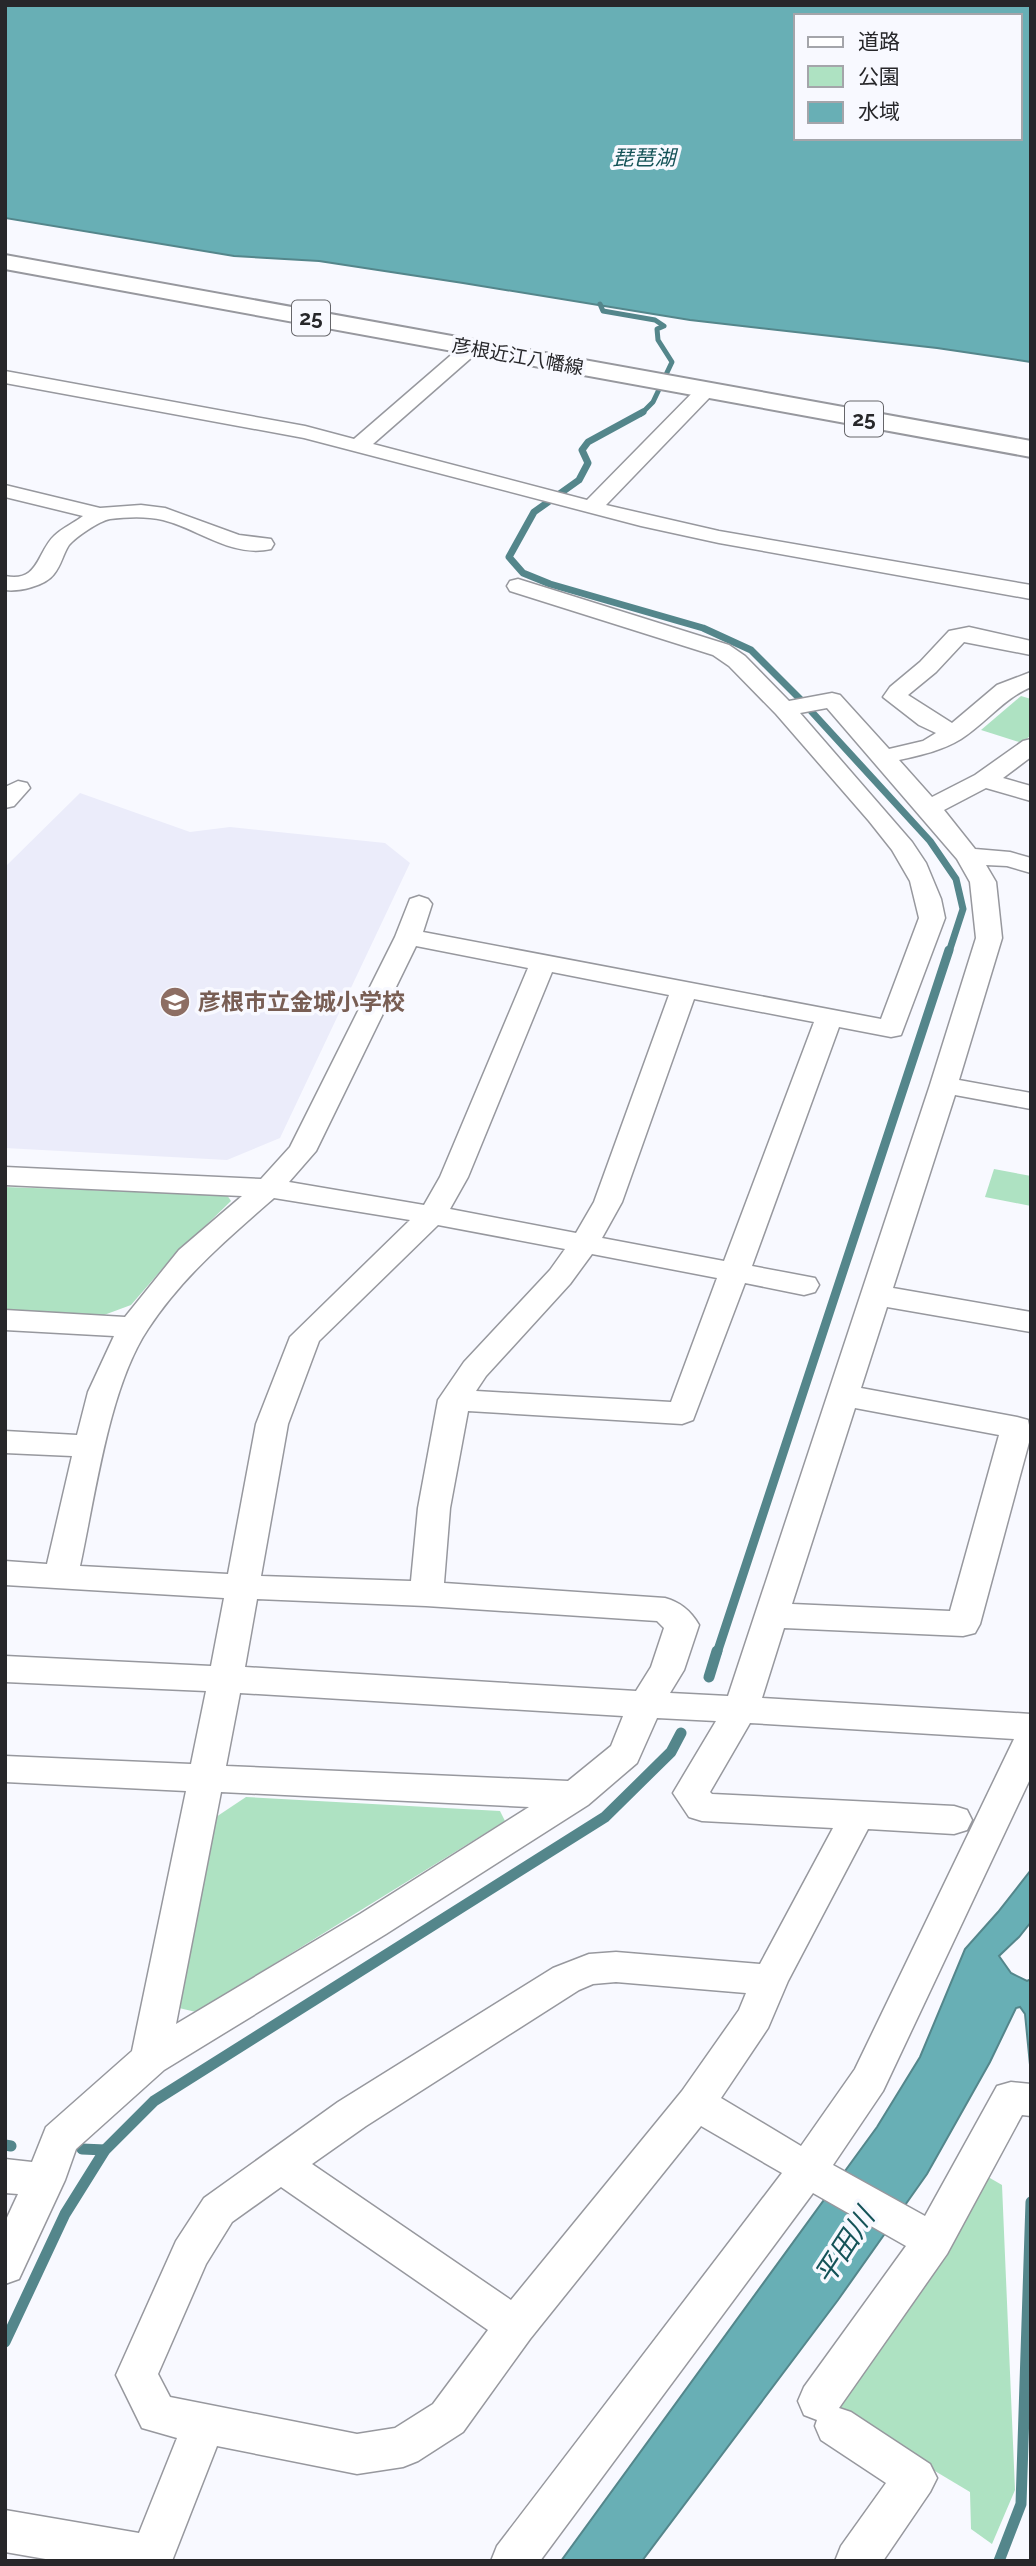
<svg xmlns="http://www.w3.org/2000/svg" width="1036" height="2566" viewBox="0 0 1036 2566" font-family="Raleway,'Noto Sans JP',sans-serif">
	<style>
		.built { fill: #ebecfa }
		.green { fill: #aee2c2 }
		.water { fill: #68afb5; stroke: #54868b; stroke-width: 2; fill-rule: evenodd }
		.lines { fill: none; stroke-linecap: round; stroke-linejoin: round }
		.stream-far3 { stroke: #54868b; stroke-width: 5 }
		.stream-far2 { stroke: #54868b; stroke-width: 7 }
		.stream-far1 { stroke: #54868b; stroke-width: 9 }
		.stream { stroke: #54868b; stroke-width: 11 }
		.street-casing { stroke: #97989e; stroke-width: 3 }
		.primary-casing { stroke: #97989e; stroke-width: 4 }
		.street { fill: #fff; fill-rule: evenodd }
		.primary { fill: #fff; fill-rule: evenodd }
		.labels { text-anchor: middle; stroke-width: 7; stroke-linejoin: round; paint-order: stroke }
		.far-street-label { font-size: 19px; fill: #27272a; stroke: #f8f9ff }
		.far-water-label { font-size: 21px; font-style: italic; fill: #155358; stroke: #f8f9ff }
		.shield { fill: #f8f9ff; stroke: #66666a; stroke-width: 2 }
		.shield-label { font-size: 21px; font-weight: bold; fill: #27272a }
		.education-label { font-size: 23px; font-weight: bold; fill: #785e54; stroke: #f8f9ff; text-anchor: start }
		.near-water-label { font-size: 28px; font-style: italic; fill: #155358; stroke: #f8f9ff }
	</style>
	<rect width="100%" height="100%" fill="#f8f9ff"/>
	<polygon class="built" points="80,793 190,832 230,827 385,843 410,863 280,1138 227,1160 5,1148 5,867"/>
	<g class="green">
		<polygon points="1021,696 1031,699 1031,735 1022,743 981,730"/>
		<polygon points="994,1169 1031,1176 1031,1206 985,1197"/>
		<polygon points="5,1187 227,1195 231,1201 169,1261 131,1305 104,1315 5,1310"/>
		<polygon points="246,1797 500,1811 505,1821 196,2012 179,2008 216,1817"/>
		<polygon points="983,2174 1002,2185 1015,2490 992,2544 971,2529 970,2492 833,2410"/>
	</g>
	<g class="water">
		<path d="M5,5h1026v357l-94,-14 -247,-28 -227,-37 -144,-22 -85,-5 -229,-38zM796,16h224v122h-224z"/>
		<polygon points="1031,1870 1031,1922 1019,1937 999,1956 1011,1973 1027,1981 1031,1979 1031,2075 1025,2014 1020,2007 1016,2008 990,2062 927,2174 838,2300 642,2561 561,2561 877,2127 920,2057 965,1949 998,1912"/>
	</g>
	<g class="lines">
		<polyline class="stream-far3" points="600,304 603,311 655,320 664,326 657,329 658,340 672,362 653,402 641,414"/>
		<g class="stream-far2">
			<polyline points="643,412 588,442 582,450 588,463 579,480 534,512 509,557 523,573 550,584 703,628 751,650 802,701"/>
			<polyline points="811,711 930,841 956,879 963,909 949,952"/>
		</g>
		<polyline class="stream-far1" points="717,1653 949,950"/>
		<g class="stream">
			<polyline points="709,1677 717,1651"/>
			<polyline points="5,2145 11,2146"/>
			<polyline points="82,2149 105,2150"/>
			<polyline points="5,2342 65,2214 105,2150 154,2101 605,1817 671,1752 681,1733"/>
			<polyline points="999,2561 1021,2504 1031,2202"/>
		</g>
		<g class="street-casing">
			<g id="street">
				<polygon points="472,341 479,343 482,347 479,351 373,444 587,500 699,386 713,386 716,390 713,394 606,505 719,531 1031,585 1031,599 719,543 641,526 304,438 5,383 5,371 305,426 354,439 465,343"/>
				<path d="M5,485l95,23 41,-3 24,3 74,27 32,4 3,5 -3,5c-39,9 -72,-20 -108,-29 -17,-4 -36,-3 -53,-1 -11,2 -34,18 -41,26 -6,9 -8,21 -15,29 -9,12 -35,18 -49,16v-14c34,7 32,-24 49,-40 8,-8 20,-13 29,-20l-78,-19z"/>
				<path d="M518,579l211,66 16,11 44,45 43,-8 8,2 49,54 34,-8 13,-8 -17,-8 -36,-28 7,-10 30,-25 29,-31 20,-4 62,14v14l-67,-13 -28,30 -28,23 44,28 45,-38 34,-13v15c-28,12 -45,36 -70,52 -20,12 -40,16 -62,21l33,37 43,-22 48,-34 8,-2v18l-28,21 28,8v15l-45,-13 -42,22 31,39 35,3 21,6v15l-24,-7 -21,-1 10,17 6,56 -43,142 72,13v16l-76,-14 -62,193 138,24v20l-144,-25 -26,81 156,29 11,3 3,15 -51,189 -5,9 -12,3 -179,-8 -22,70 269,16v63l-148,314 -50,74 92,51 72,-130 14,-4 20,2v32l-9,-1 -75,139 -108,154 12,4 79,52 7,14 -7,14 -47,69h-48l6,-15 45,-63 -65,-43 -6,-14 2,-6 -13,-5 -6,-14 6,-14 102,-141 -93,-53 -273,368h-49l6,-15 285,-373 -81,-47 -171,213 -67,93 -45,29 -15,6 -46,7 -140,-28 -45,115h-115l-52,-9v-42l134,23 38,-95 -35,-10 -26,-53 60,-134 28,-43 134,-96 215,-134 36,-14 27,-2 144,12 73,-136 -131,-7 -13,-4 -16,-24 43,-72 -59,-3 -20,45 -49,42 -202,129 -222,136 -88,79 -11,31 -46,99 -14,5v-62l13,-28 -13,-1v-34l27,3 14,-35 86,-76 54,-260 -181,-9v-26l186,8 15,-73 -201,-9v-26l206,10 13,-68 -219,-13v-24l42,3 25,-108 -67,-3v-22l72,4 11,-43 26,-56 -109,-6v-20l120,7 54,-67 63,-54 -237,-11v-18l256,12 29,-32 105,-210 15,-38 9,-3 9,3 4,5 -9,28 458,87 38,-101 -9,-37 -18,-31 -23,-29 -93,-107 -47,-48 -16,-11 -203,-64 -3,-5 3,-5zM827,708l130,151 13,23 6,56 -46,147 -202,611 -58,-3 14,-23 15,-45c-8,-14 -19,-23 -34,-27l-221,-15 6,-75 18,-97 214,13 11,-4 52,-137 59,12 11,-3 4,-7 -4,-7 -63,-12 87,-239 52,10 10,-2 44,-117 -4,-19 -15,-36 -14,-21 -112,-129zM416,946l112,22 -88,209 -16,28 -135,-23 27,-31zM552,972l117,23 -75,207 -18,31 -126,-24 18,-32zM694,999l120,23 -90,239 -122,-23 20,-36zM274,1198l136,22 -120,117 -34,87 -28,150 -148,-8c15,-69 29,-179 68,-237 34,-52 80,-91 126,-131zM438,1225l127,24 -15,21 -86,92 -26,38 -20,108 -7,73 -150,-5 27,-152 31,-83zM592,1254l125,24 -46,124 -195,-11 10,-15 84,-92zM855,1408l144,27 -49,176 -158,-7zM257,1599l169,7 231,15 7,7 -13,39 -15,24 -391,-24zM240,1693l383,23 -12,30 -43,35 -342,-15zM750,1723l264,16 -159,330 -54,77 -80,-48 47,-70 20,-47 80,-152 86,5 13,-4 5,-10 -5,-10 -13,-4 -242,-12 -2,-2zM221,1792l308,15 -169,107 -184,110zM616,1982l130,11 -7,17 -57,81 -171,209 -199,-136 54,-38 213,-136 14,-6zM281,2187l207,143 -55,74 -38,24 -38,6 -187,-37 -12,-23 48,-110 26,-42z"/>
				<polygon points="18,781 27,783 30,788 14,806 5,808 5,787"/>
			</g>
		</g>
		<g class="primary-casing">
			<polygon id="primary" points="5,255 1031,441 1031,457 5,269"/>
		</g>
		<use href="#street" class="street"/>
		<use href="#primary" class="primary"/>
	</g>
	<defs>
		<g id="school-disc" transform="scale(1.575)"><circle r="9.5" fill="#8d6e63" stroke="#f8f9ff"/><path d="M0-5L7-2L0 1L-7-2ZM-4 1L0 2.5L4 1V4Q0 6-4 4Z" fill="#fff"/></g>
	</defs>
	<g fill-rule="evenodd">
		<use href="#school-disc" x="175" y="1002"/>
	</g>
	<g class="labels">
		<g class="far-street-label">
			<text transform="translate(518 356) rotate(10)" y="7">彦根近江八幡線</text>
		</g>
		<g class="far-water-label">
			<text x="644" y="165">琵琶湖</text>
		</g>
		<g class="shield">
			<rect x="292" y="300.5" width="38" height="35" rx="5"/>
			<rect x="845" y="401.5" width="38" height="35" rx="5"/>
		</g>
		<g class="shield-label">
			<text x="311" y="325">25</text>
			<text x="864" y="426">25</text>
		</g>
		<g class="education-label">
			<text x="198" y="1010">彦根市立金城小学校</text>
		</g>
		<g class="near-water-label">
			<text transform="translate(844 2246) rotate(-57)" y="10">平田川</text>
		</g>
	</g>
	<rect width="1036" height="2566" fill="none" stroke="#27272a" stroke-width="14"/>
	<rect x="794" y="14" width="228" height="126" fill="#f8f9ff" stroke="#a4a5aa" stroke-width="2"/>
	<rect x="808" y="37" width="35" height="10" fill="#ffffff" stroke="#a4a5aa" stroke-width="2"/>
	<text x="858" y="49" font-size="21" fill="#27272a">道路</text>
	<rect x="808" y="66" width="35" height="21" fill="#aee2c2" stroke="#a4a5aa" stroke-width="2"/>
	<text x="858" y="84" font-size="21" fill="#27272a">公園</text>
	<rect x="808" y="102" width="35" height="21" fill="#68afb5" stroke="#a4a5aa" stroke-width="2"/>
	<text x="858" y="119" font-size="21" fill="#27272a">水域</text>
</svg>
